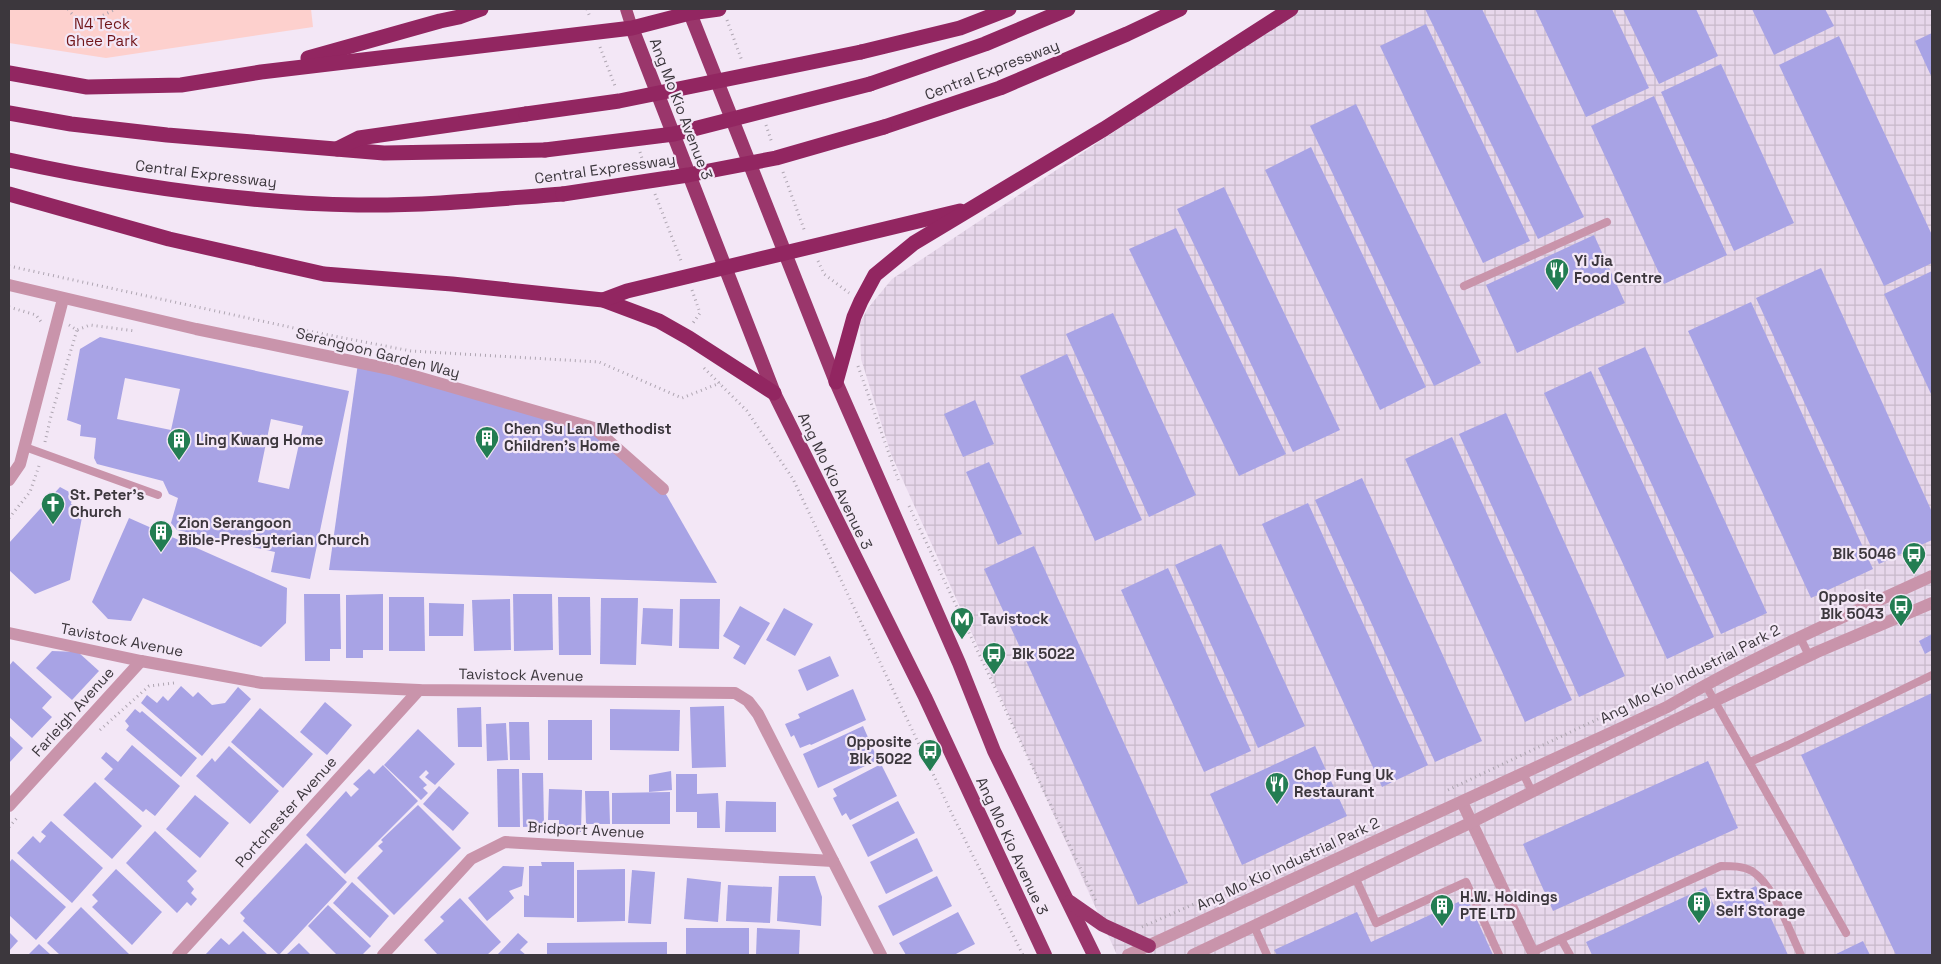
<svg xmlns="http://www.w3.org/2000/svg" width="1941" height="964" viewBox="0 0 1941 964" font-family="'Space Grotesk',sans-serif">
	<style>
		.industrial { fill: url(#industrial-grid) }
		.park { fill: #fdd0cd }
		.building { fill: #a8a3e5; fill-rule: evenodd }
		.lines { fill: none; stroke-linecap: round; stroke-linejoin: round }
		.path { stroke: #afa6b2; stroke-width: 3; stroke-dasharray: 1 4; stroke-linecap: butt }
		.service { stroke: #c994ab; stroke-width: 8 }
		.minor { stroke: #c994ab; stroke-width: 12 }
		.tertiary { stroke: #c994ab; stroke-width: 12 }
		.primary { stroke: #a34775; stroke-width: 12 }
		.trunk { stroke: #9a366b; stroke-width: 14 }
		.motorway { stroke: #922661; stroke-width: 15 }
		.motorway-bridge { stroke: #922661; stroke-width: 15 }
		.labels { text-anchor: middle; stroke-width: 4.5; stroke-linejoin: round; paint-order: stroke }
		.park-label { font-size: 15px; fill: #71161a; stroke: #f3e7f6 }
		.street-label { font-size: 15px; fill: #3c373d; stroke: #f3e7f6 }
		.poi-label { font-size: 15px; font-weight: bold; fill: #3c373d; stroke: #f3e7f6; text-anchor: start }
	</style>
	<defs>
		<pattern id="industrial-grid" width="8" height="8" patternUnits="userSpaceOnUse" patternTransform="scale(1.25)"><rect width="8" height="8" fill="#e7d7eb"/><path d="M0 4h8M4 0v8" fill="none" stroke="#c7b9ca"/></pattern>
	</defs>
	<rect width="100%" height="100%" fill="#f3e7f6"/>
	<polygon class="industrial" points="1299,9 1932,9 1932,955 1117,955 891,454 861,359 860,323 868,308 892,279"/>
	<polygon class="park" points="9,9 311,9 313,27 106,58 9,43"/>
	<g class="building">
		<polygon points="1425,9 1482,9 1584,217 1538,239"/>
		<polygon points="1535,9 1612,9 1649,88 1586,117"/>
		<polygon points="1623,9 1696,9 1718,56 1659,84"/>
		<polygon points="1752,9 1825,9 1834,26 1774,55"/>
		<polygon points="1426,24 1530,241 1483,263 1380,46"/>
		<polygon points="1932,33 1932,78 1915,41"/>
		<polygon points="1839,36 1932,235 1932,263 1884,286 1779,65"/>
		<polygon points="1721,64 1794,223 1734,251 1661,92"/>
		<polygon points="1654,96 1727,255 1664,284 1591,126"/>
		<polygon points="1356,104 1481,363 1434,386 1310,126"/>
		<polygon points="1311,147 1426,387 1380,410 1265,170"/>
		<polygon points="1224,187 1340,430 1293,452 1177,209"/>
		<polygon points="1176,228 1286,454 1239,476 1129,249"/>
		<polygon points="1594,235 1625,303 1517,353 1486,285"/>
		<polygon points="1821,268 1932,512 1932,540 1879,564 1756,298"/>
		<polygon points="1932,271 1932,396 1884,294"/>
		<polygon points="1751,302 1873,569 1811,598 1688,331"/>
		<polygon points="1113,313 1196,495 1149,517 1066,334"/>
		<path d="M100,337l249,54 -39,188 -39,-7 4,-20 -98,-22 -6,-7 7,-25 -9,-4 -6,-13 -66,-17 -3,-6 2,-20 -16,-2 1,-11 -14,-5 13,-71zM125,378l55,11 -9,41 -54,-11zM271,419l32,7 -14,63 -31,-7z"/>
		<polygon points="1645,347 1767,613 1721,634 1598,368"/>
		<polygon points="1067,354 1142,520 1095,541 1020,376"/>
		<polygon points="358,363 594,428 663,489 717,583 329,570"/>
		<polygon points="1591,371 1714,637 1667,659 1544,393"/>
		<polygon points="975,400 994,444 963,457 944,414"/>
		<polygon points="1506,413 1625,676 1579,697 1459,434"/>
		<polygon points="1452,437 1572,700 1525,722 1405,459"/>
		<polygon points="989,462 1022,534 998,545 966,472"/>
		<polygon points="1362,478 1482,741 1435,762 1315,500"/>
		<polygon points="60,487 73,494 71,504 84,507 70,580 35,594 9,570 9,543"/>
		<polygon points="1308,503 1428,765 1382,787 1262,524"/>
		<polygon points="129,518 287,588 286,623 261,647 143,598 131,621 108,619 92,602"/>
		<polygon points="1221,544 1305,726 1258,748 1175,565"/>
		<polygon points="1034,546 1188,883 1138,905 984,569"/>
		<polygon points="1168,568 1251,751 1204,772 1121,590"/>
		<polygon points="304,594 340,594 341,649 330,649 330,661 305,661"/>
		<polygon points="383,594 383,650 363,650 363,658 346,658 346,595"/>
		<polygon points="513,594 552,594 553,650 514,651"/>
		<polygon points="389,597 424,597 425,651 389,651"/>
		<polygon points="558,597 590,597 591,655 559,655"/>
		<polygon points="601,598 638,598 636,665 600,664"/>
		<polygon points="510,599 511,650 474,651 472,600"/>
		<polygon points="680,599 720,599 719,649 679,648"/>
		<polygon points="429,603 464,604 463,636 429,636"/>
		<polygon points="740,606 770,623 745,665 733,658 740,646 723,636"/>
		<polygon points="643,608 673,609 672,646 641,644"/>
		<polygon points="784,608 813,624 795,656 766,640"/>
		<polygon points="1932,634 1932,650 1925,654 1919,641"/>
		<polygon points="52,651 78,652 99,671 72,700 36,668"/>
		<polygon points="830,656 839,676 807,691 798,670"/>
		<polygon points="13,661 52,697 42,708 52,717 32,738 9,717 9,666"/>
		<polygon points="181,686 193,697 198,692 212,705 225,703 238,687 251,699 202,756 141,703 147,695 157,703 163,696 168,701"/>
		<polygon points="853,689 866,720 811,745 810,744 800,748 794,735 791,737 785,724 800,718 798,714"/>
		<polygon points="1932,693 1932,955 1896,955 1801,755"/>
		<polygon points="325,702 352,725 327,755 300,732"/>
		<polygon points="724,706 726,767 692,768 690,707"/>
		<polygon points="481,707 482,747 458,747 457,708"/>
		<polygon points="260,708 313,754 283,788 231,742"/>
		<polygon points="135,709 140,713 142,711 197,758 181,777 126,730 129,726 125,721"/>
		<polygon points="610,709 680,710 679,751 610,750"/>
		<rect x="548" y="720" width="44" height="40"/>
		<polygon points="509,722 529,722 530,760 510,760"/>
		<polygon points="506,723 508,760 487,761 486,724"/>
		<polygon points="863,726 878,760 818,788 803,754"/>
		<polygon points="418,729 455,764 435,785 425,777 429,773 426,770 419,777 427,785 423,788 428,793 421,800 384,765"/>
		<polygon points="9,735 23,748 9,763"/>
		<polygon points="132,745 180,786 155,816 146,809 143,812 104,779 113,769 101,758 106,752 118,762"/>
		<polygon points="229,746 279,791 250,824 196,776 212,758 215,762"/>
		<polygon points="1315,746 1347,816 1242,865 1210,794"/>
		<polygon points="1708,761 1738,828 1553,911 1523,844"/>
		<polygon points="881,764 897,796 850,820 846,813 842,816 833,798 837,796 833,789"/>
		<polygon points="383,765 418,801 345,874 306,835 346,791 351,797 359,789 353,784 369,769 374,774"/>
		<polygon points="497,769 519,769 520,827 498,827"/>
		<polygon points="671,771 672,790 649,792 649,775"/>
		<polygon points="522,773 543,773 544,826 523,827"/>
		<polygon points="676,774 697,774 697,794 718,793 720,828 697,828 697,812 676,812"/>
		<polygon points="95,782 142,826 112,859 63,815"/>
		<polygon points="439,786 469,813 453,831 423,804"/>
		<polygon points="549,789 582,790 581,832 559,832 559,820 548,820"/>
		<polygon points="585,791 609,791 610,824 586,824"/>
		<polygon points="670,792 670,824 612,824 612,793"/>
		<polygon points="195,795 229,823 200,858 166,829"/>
		<polygon points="726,801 776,802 776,832 725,832"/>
		<polygon points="898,801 915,833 868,857 852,825"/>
		<polygon points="418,805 461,848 394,915 357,878 383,851 378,846 383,842 381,840"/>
		<polygon points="51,821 103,868 72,903 17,853 33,836 40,843 46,836 41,832"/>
		<polygon points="155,831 197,871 187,881 194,889 191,893 197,899 191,906 187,902 177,913 126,863"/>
		<polygon points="917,838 933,871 886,894 870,862"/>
		<polygon points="306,843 347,882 279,955 243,921 245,918 240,913"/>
		<polygon points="12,859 66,907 36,940 9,915 9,863"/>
		<polygon points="541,862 574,862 574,918 524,917 524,895 529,896 529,866 542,866"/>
		<polygon points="503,866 524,867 522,886 509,891 514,898 487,921 468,898"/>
		<polygon points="116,869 162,912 132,945 92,907 98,901 92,895"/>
		<polygon points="625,869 625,921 577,922 577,870"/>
		<polygon points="632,870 655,872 651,924 628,923"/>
		<polygon points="779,876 815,876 822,897 821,926 777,921"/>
		<polygon points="937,876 952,906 893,936 878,906"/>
		<polygon points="687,878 721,882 718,922 684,919"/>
		<polygon points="352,882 389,916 370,938 333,903"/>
		<polygon points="728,885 772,887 770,923 726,921"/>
		<polygon points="1756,886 1788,955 1592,955 1586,942 1706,887 1714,906"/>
		<polygon points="460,898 501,942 487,955 438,955 424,940 444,921 440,917"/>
		<polygon points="1467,898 1493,955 1277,955 1274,950 1357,912 1371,942"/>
		<polygon points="328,905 371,946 362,955 337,955 308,926"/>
		<polygon points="81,907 130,955 60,955 47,943"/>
		<polygon points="958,912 975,944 954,955 906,955 899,943"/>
		<rect x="686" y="928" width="63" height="27"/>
		<polygon points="757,928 800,930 799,955 756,955"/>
		<polygon points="243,931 268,955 205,955 221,938 229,945"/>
		<polygon points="9,932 18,941 9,951"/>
		<polygon points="518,933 528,942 520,950 526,955 497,955"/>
		<polygon points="1863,941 1870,955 1834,955"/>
		<polygon points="667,942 667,955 547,955 547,943"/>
		<polygon points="299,943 311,955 286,955"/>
		<polygon points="39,944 51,955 28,955"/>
	</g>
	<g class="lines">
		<g class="path">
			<path d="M68,9c15,21 30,8 48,0"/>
			<polyline points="587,9 590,17"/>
			<polyline points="727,20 742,61"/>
			<polyline points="600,47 615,86"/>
			<polyline points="766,125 772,143"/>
			<polyline points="640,152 645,168"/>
			<polyline points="783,172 805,232"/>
			<polyline points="655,194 682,263"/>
			<polyline points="818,261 824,274 849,293"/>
			<polyline points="9,266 303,330 411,351 599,362 682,398 720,383"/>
			<polyline points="692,290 700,313 693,323"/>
			<polyline points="9,307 36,315 42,323"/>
			<polyline points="69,325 77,330 90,325 135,331"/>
			<polyline points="858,366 899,482"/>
			<polyline points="704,368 747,411 793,479 954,818 1023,955"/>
			<polyline points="45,442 51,416 77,330"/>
			<polyline points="909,506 1096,901"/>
			<polyline points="9,518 30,492 40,463"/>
			<polyline points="100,730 149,686 174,683"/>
			<polyline points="1448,790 1691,675"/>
			<polyline points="9,827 17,818"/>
			<polyline points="1142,927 1333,843"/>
		</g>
		<g class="service">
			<polyline points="1464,286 1607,222"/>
			<polyline points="25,447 158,495"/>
			<polyline points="1800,637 1809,656"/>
			<polyline points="1705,684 1846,933"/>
			<polyline points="1750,762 1788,745 1932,675"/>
			<polyline points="1523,773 1532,792"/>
			<polyline points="1355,877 1376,923 1466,882 1499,955"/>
			<polyline points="1254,926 1267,955"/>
			<polyline points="1561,939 1570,955"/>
			<path d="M1532,952l189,-86c11,0 22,0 31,5 23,15 37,60 49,84"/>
		</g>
		<g class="minor">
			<polyline points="9,285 196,329 390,369 594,428 663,489"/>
			<polyline points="9,480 20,464 63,299"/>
			<polyline points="9,633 141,661 262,683 419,690 735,693 748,701 758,714 881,955"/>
			<polyline points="9,806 141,661"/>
			<polyline points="178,955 419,690"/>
			<polyline points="383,955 471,859 505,842 833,861"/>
		</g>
		<g class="tertiary">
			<polyline points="1462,802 1534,955"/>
			<path d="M1128,955l539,-248c85,-50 176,-90 265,-131"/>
			<polyline points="1193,955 1472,822 1673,721 1817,652 1932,603"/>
		</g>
		<polyline class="primary" points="626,9 632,28"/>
		<g class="trunk">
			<polyline points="690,13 836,382 959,663 994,751 1094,955"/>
			<polyline points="632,28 774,393 925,697 1045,955"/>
			<polyline points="1070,902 1103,925 1149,946"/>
		</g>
		<g class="motorway">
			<polyline points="861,52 960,28 1009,9"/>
			<polyline points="308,58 440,21 459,17 481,9"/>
			<polyline points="9,73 87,87 181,85 261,72 632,28 690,13 719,9"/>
			<polyline points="870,84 985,44 1068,9"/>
			<polyline points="9,113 71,124 167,135 384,153 545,150"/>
			<polyline points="884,127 1000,88 1127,34 1180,9"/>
			<polyline points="337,149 359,138 526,114"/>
			<path d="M9,160c114,25 232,43 349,45 69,1 137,-6 205,-11"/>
			<polyline points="9,194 169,239 324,274 452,284 603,300 659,321 689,338 774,393"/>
			<polyline points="603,300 627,291 960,211"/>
			<polyline points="836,382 854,317 861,301 875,275 914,243 1104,129 1291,9"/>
		</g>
		<g class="motorway-bridge">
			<polyline points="526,114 619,101 861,52"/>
			<polyline points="545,150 674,134 870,84"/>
			<polyline points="563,194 688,175 776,158 884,127"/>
		</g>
	</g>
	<defs>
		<g id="restaurant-pin" transform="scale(1.25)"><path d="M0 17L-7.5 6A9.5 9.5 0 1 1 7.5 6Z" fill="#237d52" stroke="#f3e7f6"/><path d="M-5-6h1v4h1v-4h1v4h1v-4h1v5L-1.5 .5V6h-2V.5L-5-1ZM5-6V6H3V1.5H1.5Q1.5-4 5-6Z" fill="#fff"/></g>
		<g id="building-pin" transform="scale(1.25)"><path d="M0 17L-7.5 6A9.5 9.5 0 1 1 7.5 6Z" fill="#237d52" stroke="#f3e7f6"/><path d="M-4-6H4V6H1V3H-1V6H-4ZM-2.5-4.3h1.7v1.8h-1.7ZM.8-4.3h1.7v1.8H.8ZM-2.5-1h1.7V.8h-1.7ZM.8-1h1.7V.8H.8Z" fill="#fff"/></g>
		<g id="church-pin" transform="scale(1.25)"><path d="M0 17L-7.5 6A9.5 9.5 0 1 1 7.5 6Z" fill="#237d52" stroke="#f3e7f6"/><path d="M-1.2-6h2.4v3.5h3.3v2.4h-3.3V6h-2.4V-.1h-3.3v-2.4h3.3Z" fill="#fff"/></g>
		<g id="bus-pin" transform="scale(1.25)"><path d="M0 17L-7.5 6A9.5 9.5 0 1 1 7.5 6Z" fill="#237d52" stroke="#f3e7f6"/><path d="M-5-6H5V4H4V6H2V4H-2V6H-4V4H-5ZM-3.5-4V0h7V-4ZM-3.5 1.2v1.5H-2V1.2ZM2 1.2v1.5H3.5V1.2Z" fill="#fff"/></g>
		<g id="metro-pin" transform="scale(1.25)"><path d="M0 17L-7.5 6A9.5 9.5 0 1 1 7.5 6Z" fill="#237d52" stroke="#f3e7f6"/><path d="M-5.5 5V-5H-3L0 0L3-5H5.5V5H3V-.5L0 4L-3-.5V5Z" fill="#fff"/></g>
	</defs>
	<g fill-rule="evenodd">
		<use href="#restaurant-pin" x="1557" y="270"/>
		<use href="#building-pin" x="487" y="438"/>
		<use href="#building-pin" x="179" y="440"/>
		<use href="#church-pin" x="53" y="504"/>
		<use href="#building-pin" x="161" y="532"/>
		<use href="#bus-pin" x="1914" y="554"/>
		<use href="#bus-pin" x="1901" y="606"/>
		<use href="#metro-pin" x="962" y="619"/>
		<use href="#bus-pin" x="994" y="654"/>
		<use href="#bus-pin" x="930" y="751"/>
		<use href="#restaurant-pin" x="1277" y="784"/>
		<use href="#building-pin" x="1699" y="903"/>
		<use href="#building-pin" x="1442" y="906"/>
	</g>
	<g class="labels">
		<g class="park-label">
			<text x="102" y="29">N4 Teck<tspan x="102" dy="17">Ghee Park</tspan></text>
		</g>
		<g class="street-label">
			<text transform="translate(992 70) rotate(-21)" y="5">Central Expressway</text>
			<text transform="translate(681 109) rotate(69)" y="5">Ang Mo Kio Avenue 3</text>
			<text transform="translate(605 169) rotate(-8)" y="5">Central Expressway</text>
			<text transform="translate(206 174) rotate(7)" y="5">Central Expressway</text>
			<text transform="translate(378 353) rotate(14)" y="5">Serangoon Garden Way</text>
			<text transform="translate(835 481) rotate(64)" y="5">Ang Mo Kio Avenue 3</text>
			<text transform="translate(122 640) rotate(11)" y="5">Tavistock Avenue</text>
			<text transform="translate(1690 674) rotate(-27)" y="5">Ang Mo Kio Industrial Park 2</text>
			<text transform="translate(521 675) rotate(1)" y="5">Tavistock Avenue</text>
			<text transform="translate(73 712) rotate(-48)" y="5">Farleigh Avenue</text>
			<text transform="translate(286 812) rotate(-48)" y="5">Portchester Avenue</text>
			<text transform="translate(586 830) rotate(3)" y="5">Bridport Avenue</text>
			<text transform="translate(1012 846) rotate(65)" y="5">Ang Mo Kio Avenue 3</text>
			<text transform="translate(1288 864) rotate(-25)" y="5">Ang Mo Kio Industrial Park 2</text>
		</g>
		<g class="poi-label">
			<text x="1574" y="266">Yi Jia<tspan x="1574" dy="17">Food Centre</tspan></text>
			<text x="504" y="434">Chen Su Lan Methodist<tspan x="504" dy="17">Children's Home</tspan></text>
			<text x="196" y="445">Ling Kwang Home</text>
			<text x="70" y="500">St. Peter's<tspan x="70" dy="17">Church</tspan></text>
			<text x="178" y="528">Zion Serangoon<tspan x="178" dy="17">Bible-Presbyterian Church</tspan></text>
			<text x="1896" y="559" text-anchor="end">Blk 5046</text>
			<text x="1884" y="602" text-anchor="end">Opposite<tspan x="1884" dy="17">Blk 5043</tspan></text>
			<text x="980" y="624">Tavistock</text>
			<text x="1012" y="659">Blk 5022</text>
			<text x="912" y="747" text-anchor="end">Opposite<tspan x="912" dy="17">Blk 5022</tspan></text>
			<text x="1294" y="780">Chop Fung Uk<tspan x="1294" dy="17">Restaurant</tspan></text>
			<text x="1716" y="899">Extra Space<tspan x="1716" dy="17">Self Storage</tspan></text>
			<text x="1460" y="902">H.W. Holdings<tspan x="1460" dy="17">PTE LTD</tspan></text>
		</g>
	</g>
	<rect width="1941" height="964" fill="none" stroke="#3c373d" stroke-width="20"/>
</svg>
